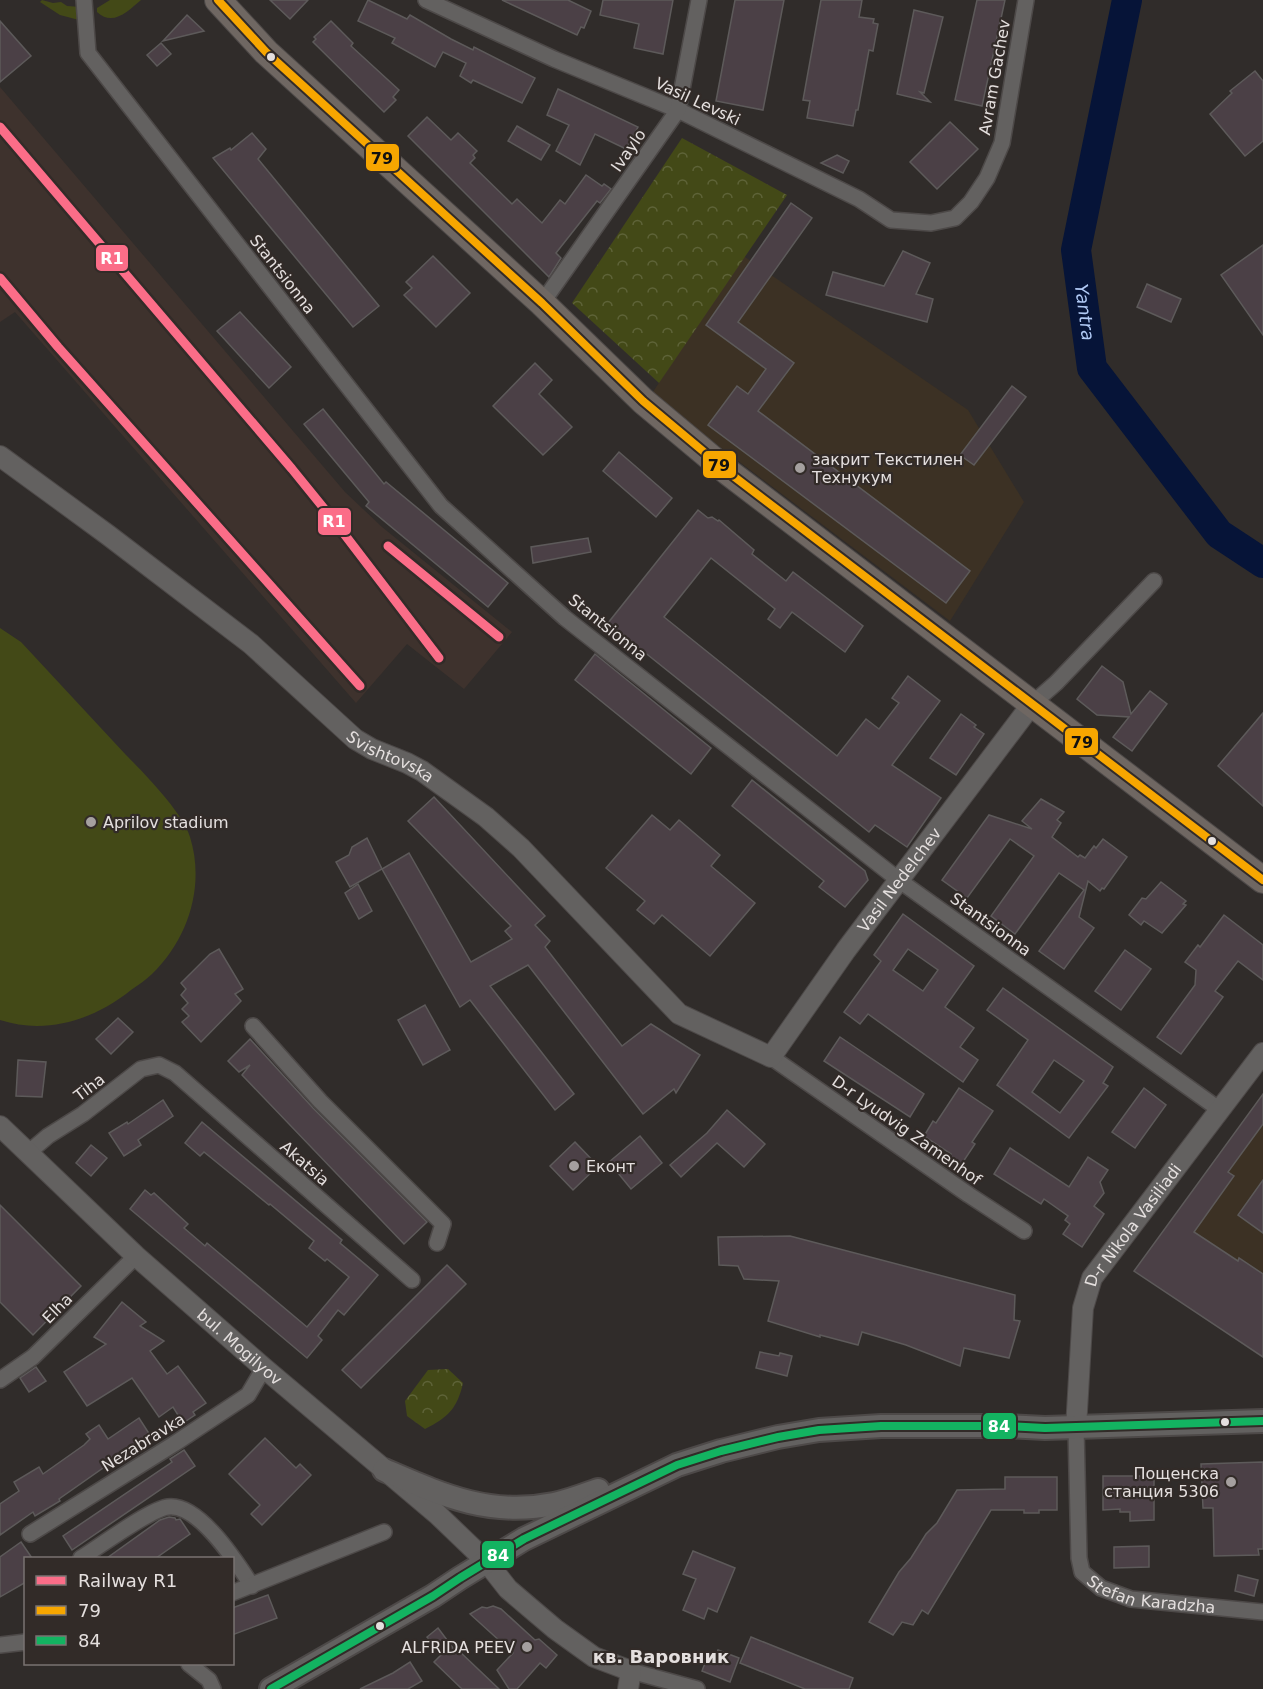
<svg xmlns="http://www.w3.org/2000/svg" width="1263" height="1689" viewBox="0 0 1263 1689" font-family="'DejaVu Sans',sans-serif">
	<style>
		.education { fill: #3c3124 }
		.built { fill: #3e322d }
		.grass { fill: #434917 }
		.forest { fill: url(#forest-crowns) }
		.lines { fill: none; stroke-linecap: round; stroke-linejoin: round }
		.river { stroke: #061438; stroke-width: 30 }
		.building { fill: #4b4046; stroke: #5d5a5a; stroke-width: 1.5; fill-rule: evenodd }
		.minor-casing { stroke: #4d4948; stroke-width: 18 }
		.tertiary-casing { stroke: #4d4948; stroke-width: 22 }
		.secondary-casing { stroke: #4d4948; stroke-width: 26 }
		.primary-casing { stroke: #4d4948; stroke-width: 28 }
		.minor { stroke: #636160; stroke-width: 15 }
		.tertiary { stroke: #636160; stroke-width: 20 }
		.secondary { stroke: #636160; stroke-width: 22 }
		.primary { stroke: #6f6762; stroke-width: 26 }
		.bus-1-casing { stroke: #322b28; stroke-width: 12 }
		.bus-2-casing { stroke: #322b28; stroke-width: 12 }
		.bus-1 { stroke: #f7a600; stroke-width: 8 }
		.bus-2 { stroke: #13b361; stroke-width: 8 }
		.rail-1-casing { stroke: #322b28; stroke-width: 14 }
		.rail-1 { stroke: #fb6d88; stroke-width: 9 }
		.bus-dot { fill: #e4dfde; stroke: #322b28; stroke-width: 2 }
		.poi-dot { fill: #a5a09f; stroke: #322b28; stroke-width: 2 }
		.labels { text-anchor: middle; stroke-width: 4.5; stroke-linejoin: round; paint-order: stroke }
		.street-label { font-size: 16px; fill: #e4dfde; stroke: #322b28 }
		.poi-label { font-size: 16px; fill: #e4dfde; stroke: #322b28; text-anchor: start }
		.water-label { font-size: 18px; font-style: italic; fill: #b1caf5; stroke: #322b28 }
		.neighbourhood-label { font-size: 18px; font-weight: bold; fill: #e4dfde; stroke: #322b28 }
		.line-badge { stroke: #322b28; stroke-width: 2 }
		.badge-label { font-size: 16px; text-anchor: middle; font-weight: bold; fill: #fff }
		.pale-badge-label { font-size: 16px; text-anchor: middle; font-weight: bold; fill: #111 }
	</style>
	<defs>
		<pattern id="forest-crowns" width="20" height="18" patternUnits="userSpaceOnUse" patternTransform="scale(1.5)"><rect width="20" height="18" fill="#434917"/><path d="M2 6a3 3 0 1 1 6 0M12 15a3 3 0 1 1 6 0" fill="none" stroke="#5e6338"/></pattern>
	</defs>
	<rect width="100%" height="100%" fill="#302c2a"/>
	<g class="education">
		<polygon points="742,255 968,410 1024,502 950,621 651,395"/>
		<polygon points="1263,1093 1263,1357 1135,1271"/>
	</g>
	<polygon class="built" points="0,87 345,492 382,527 512,632 464,689 407,644 356,703 15,312 0,322"/>
	<g class="grass">
		<polygon points="42,0 53,3 61,2 67,6 81,7 79,20 60,15 40,2"/>
		<path d="M110,0h31c-13,11 -28,27 -44,12v-4z"/>
		<path d="M0,628l21,14c35,38 70,75 105,113 18,18 57,58 64,82 15,48 -1,101 -38,137 -6,6 -14,11 -21,16 -37,30 -85,45 -131,30z"/>
	</g>
	<g class="forest">
		<polygon points="682,138 787,195 659,383 572,303"/>
		<path d="M448,1369l15,14c-6,26 -15,34 -38,46l-18,-13 -2,-15 23,-31z"/>
	</g>
	<g class="lines">
		<path class="river" id="s1" d="M1127,0l-51,250 16,118 127,166 44,29"/>
	</g>
	<g class="building">
		<polygon points="270,0 308,0 290,19"/>
		<polygon points="368,0 407,19 410,15 451,39 473,50 474,47 535,78 522,103 473,80 471,83 460,76 466,63 443,52 435,67 392,43 395,38 358,21"/>
		<polygon points="502,0 568,0 591,11 584,28 581,27 577,35"/>
		<polygon points="603,0 673,0 663,54 634,48 639,24 600,15"/>
		<polygon points="735,0 784,0 763,110 716,101"/>
		<polygon points="821,0 862,0 859,17 874,19 873,23 878,24 873,51 869,50 858,110 856,110 853,126 807,118 810,101 803,100"/>
		<polygon points="977,0 1005,0 982,106 955,100"/>
		<polygon points="914,10 943,17 924,93 920,92 930,102 897,94"/>
		<polygon points="187,15 204,31 163,41"/>
		<polygon points="0,21 31,56 0,82"/>
		<polygon points="331,21 353,43 351,46 399,90 393,97 396,100 384,112 313,42 316,39 314,37"/>
		<polygon points="161,43 171,54 157,66 147,55"/>
		<polygon points="1255,71 1263,81 1263,141 1245,156 1210,114 1232,93 1230,91"/>
		<polygon points="558,89 638,127 626,149 595,134 580,165 556,151 569,125 547,115"/>
		<polygon points="427,117 451,140 458,133 477,151 473,155 475,158 470,163 512,204 517,199 542,223 560,200 565,204 586,175 602,186 604,184 611,189 600,203 597,201 556,253 561,258 549,277 408,136"/>
		<polygon points="950,122 978,149 937,189 910,162"/>
		<polygon points="517,126 550,145 541,160 508,141"/>
		<polygon points="252,133 266,149 258,159 379,306 353,327 213,158 230,148 231,150"/>
		<polygon points="837,155 849,161 843,173 821,163"/>
		<polygon points="791,203 812,218 738,322 794,363 758,411 970,571 946,603 708,425 737,386 748,394 766,369 706,325"/>
		<polygon points="1263,245 1263,335 1221,275"/>
		<polygon points="903,251 930,263 916,294 933,299 927,322 826,295 833,272 884,286"/>
		<polygon points="433,256 470,293 436,327 404,295 412,288 406,282"/>
		<polygon points="1147,284 1181,299 1171,322 1137,307"/>
		<polygon points="240,312 291,367 269,388 217,331"/>
		<polygon points="535,363 552,380 539,394 572,427 543,455 493,406"/>
		<polygon points="1012,386 1026,397 974,465 960,455"/>
		<polygon points="323,409 384,484 386,482 508,583 488,607 366,506 369,502 304,424"/>
		<polygon points="619,452 672,498 656,517 603,471"/>
		<polygon points="698,510 708,518 712,517 718,521 719,520 754,550 752,554 786,581 793,572 863,626 845,652 792,612 780,628 768,619 775,609 711,558 664,617 837,756 866,719 879,729 899,703 892,698 908,676 940,701 892,765 941,798 907,847 875,825 869,832 608,623"/>
		<polygon points="588,538 591,552 533,563 531,547"/>
		<polygon points="595,654 711,748 691,774 575,680"/>
		<polygon points="1102,666 1123,682 1131,714 1150,691 1167,704 1132,751 1113,737 1129,717 1097,715 1077,699"/>
		<polygon points="1263,713 1263,806 1218,766"/>
		<polygon points="961,714 976,725 974,727 984,734 956,775 930,758"/>
		<polygon points="752,780 865,871 868,880 845,907 819,887 824,881 732,806"/>
		<polygon points="434,797 545,916 535,925 550,941 545,947 622,1046 651,1024 700,1055 676,1093 674,1089 643,1114 528,965 490,986 574,1094 555,1110 470,1000 460,1007 382,869 409,853 471,962 512,939 505,931 511,926 408,821"/>
		<polygon points="1041,799 1064,812 1057,820 1061,823 1052,837 1078,857 1080,855 1085,858 1094,846 1096,848 1103,839 1127,857 1104,889 1102,888 1100,891 1088,881 1079,917 1094,928 1064,969 1039,951 1084,890 1059,873 1015,934 991,916 1034,856 1010,839 967,898 942,880 989,815 1032,829 1022,821"/>
		<polygon points="652,815 670,830 679,820 720,855 711,866 755,903 710,956 662,915 654,924 637,910 645,901 606,868"/>
		<polygon points="367,838 382,869 350,887 336,862 349,855 352,847"/>
		<polygon points="1161,882 1186,901 1183,904 1186,905 1162,933 1144,921 1141,925 1129,915 1142,898 1146,899"/>
		<polygon points="358,884 372,911 359,919 345,893"/>
		<path d="M903,914l71,52 -29,41 29,21 -14,19 18,13 -15,22 -95,-68 -8,10 -16,-12 37,-51 -7,-6zM908,949l30,21 -15,21 -30,-21z"/>
		<polygon points="1224,915 1263,945 1263,980 1238,961 1215,991 1223,997 1181,1054 1157,1037 1195,985 1196,970 1185,962 1198,945 1200,947"/>
		<polygon points="219,949 243,989 235,994 241,1001 201,1042 182,1022 189,1016 182,1009 188,1003 181,995 186,989 181,983 210,954"/>
		<polygon points="1125,950 1151,969 1121,1010 1095,991"/>
		<path d="M1003,988l110,79 -10,16 5,3 -39,52 -72,-53 31,-45 -41,-30zM1054,1060l30,21 -24,32 -28,-21z"/>
		<polygon points="425,1005 450,1050 423,1065 398,1020"/>
		<polygon points="118,1018 133,1032 111,1054 96,1039"/>
		<polygon points="840,1037 924,1094 910,1117 824,1061"/>
		<polygon points="250,1039 313,1108 427,1222 404,1244 242,1075 250,1065 239,1072 228,1061"/>
		<polygon points="18,1060 46,1062 42,1097 16,1096"/>
		<polygon points="959,1088 993,1111 972,1142 975,1144 961,1165 949,1157 951,1154 924,1136 933,1121 936,1123"/>
		<polygon points="1144,1088 1166,1105 1135,1148 1112,1132"/>
		<polygon points="1263,1094 1263,1124 1228,1172 1234,1176 1194,1232 1238,1261 1239,1258 1263,1274 1263,1357 1134,1271"/>
		<polygon points="163,1100 173,1116 138,1140 141,1145 124,1156 109,1133 127,1122 128,1124"/>
		<polygon points="727,1110 765,1144 744,1167 717,1143 681,1177 670,1165 707,1133"/>
		<polygon points="202,1122 342,1240 340,1243 378,1275 344,1315 338,1310 318,1336 322,1340 307,1358 130,1209 145,1190 151,1195 154,1193 188,1224 184,1228 205,1246 207,1243 307,1327 349,1277 327,1259 325,1261 309,1248 314,1241 270,1204 269,1205 204,1152 200,1156 185,1143"/>
		<polygon points="640,1136 662,1163 631,1189 609,1162"/>
		<polygon points="575,1142 598,1166 573,1190 550,1166"/>
		<polygon points="91,1145 107,1158 91,1176 76,1163"/>
		<polygon points="1010,1148 1069,1187 1088,1157 1108,1170 1100,1182 1104,1193 1094,1206 1104,1214 1082,1247 1063,1234 1070,1224 1065,1220 1068,1216 1044,1199 1041,1204 994,1174"/>
		<polygon points="1263,1180 1263,1233 1238,1215"/>
		<polygon points="0,1205 81,1286 33,1335 0,1302"/>
		<polygon points="790,1236 1015,1295 1014,1320 1020,1321 1009,1358 964,1348 960,1366 906,1345 862,1332 858,1345 820,1335 820,1337 768,1321 779,1281 744,1279 738,1266 719,1265 718,1237"/>
		<polygon points="447,1265 466,1284 361,1388 342,1370"/>
		<polygon points="122,1302 146,1322 140,1326 164,1341 150,1351 167,1374 178,1366 206,1403 193,1412 195,1415 183,1423 173,1407 159,1417 132,1378 87,1406 64,1372 106,1344 94,1337"/>
		<polygon points="760,1352 779,1356 780,1353 792,1356 787,1376 756,1368"/>
		<polygon points="36,1367 46,1381 29,1392 20,1378"/>
		<polygon points="139,1418 150,1435 59,1499 60,1501 35,1516 33,1512 0,1535 0,1504 19,1491 14,1482 39,1467 43,1474 84,1445 90,1439 86,1434 99,1425 108,1439"/>
		<polygon points="265,1438 296,1468 300,1464 311,1475 262,1525 251,1514 260,1505 229,1474"/>
		<polygon points="184,1450 195,1466 72,1550 63,1536 172,1462 170,1459"/>
		<polygon points="1263,1462 1263,1549 1258,1549 1259,1555 1214,1556 1213,1508 1203,1508 1201,1464"/>
		<polygon points="1103,1476 1154,1476 1154,1520 1130,1521 1130,1512 1120,1512 1120,1509 1103,1510"/>
		<polygon points="1005,1477 1057,1477 1057,1510 1039,1510 1039,1513 1024,1513 1024,1510 991,1510 928,1614 922,1610 913,1625 902,1622 893,1635 869,1622 899,1572 911,1558 926,1534 937,1523 957,1490 1005,1489"/>
		<polygon points="169,1517 175,1518 176,1520 180,1519 190,1534 156,1558 107,1558 160,1520"/>
		<polygon points="21,1542 32,1558 26,1558 26,1582 0,1597 0,1557"/>
		<polygon points="1149,1546 1149,1567 1114,1568 1114,1547"/>
		<polygon points="693,1551 735,1568 717,1612 708,1608 704,1619 683,1610 696,1579 683,1574"/>
		<polygon points="1238,1575 1258,1580 1254,1596 1235,1591"/>
		<polygon points="268,1595 277,1618 232,1635 232,1608"/>
		<polygon points="493,1606 501,1609 535,1640 539,1639 557,1655 546,1668 540,1663 517,1689 509,1689 497,1670 513,1653 470,1614 482,1607 487,1608"/>
		<polygon points="438,1628 456,1652 458,1650 499,1689 462,1689 434,1662 441,1655 427,1637"/>
		<polygon points="751,1637 853,1678 849,1689 805,1689 740,1663"/>
		<polygon points="718,1650 739,1658 730,1682 702,1671 708,1655 715,1658"/>
		<polygon points="410,1662 422,1681 408,1689 360,1689 393,1673"/>
	</g>
	<g class="lines">
		<g class="minor-casing">
			<g id="minor">
				<polyline points="84,0 88,53 441,506 565,618 900,881 1220,1110"/>
				<polyline points="426,0 554,59 678,110 859,199 891,220 931,223 955,218 971,202 987,178 1002,143 1026,0"/>
				<polyline points="542,303 678,110 699,0"/>
				<polyline points="1032,704 1056,683 1154,581"/>
				<polyline points="253,1026 320,1101 443,1224 437,1243"/>
				<polyline points="771,1057 969,1195 1024,1231"/>
				<polyline points="28,1153 48,1136 83,1114 141,1069 159,1065 175,1073 412,1280"/>
				<polyline points="0,1380 33,1357 136,1256"/>
				<path id="s2" d="M1076,1428l3,130 3,14 19,16 30,11 132,13"/>
				<polyline points="30,1534 174,1444 248,1395 264,1368"/>
				<path d="M81,1558c18,-11 69,-49 87,-51 31,-4 69,56 84,79"/>
				<polyline points="232,1593 384,1532"/>
				<polyline points="0,1645 26,1642"/>
				<polyline points="189,1664 209,1680 213,1689"/>
				<polyline points="631,1671 697,1689"/>
			</g>
		</g>
		<g class="tertiary-casing">
			<g id="tertiary">
				<path id="s3" d="M0,456l108,79 143,109 104,95 17,10 35,14 15,8 64,46 35,31 158,166 92,43 75,-107 186,-246"/>
				<path id="s4" d="M0,1126l136,130 128,112 173,146 49,47 22,28 47,40 39,28 37,14 -3,18"/>
				<path id="s5" d="M1076,1428l7,-120 9,-30 171,-225"/>
			</g>
		</g>
		<g class="secondary-casing">
			<g id="secondary">
				<path d="M384,1470c58,25 105,47 170,34 15,-3 30,-9 44,-14"/>
				<polyline points="271,1689 433,1596 460,1578 524,1539 677,1465 721,1451 778,1437 819,1430 881,1426 1004,1426 1045,1428 1263,1421"/>
			</g>
		</g>
		<g class="primary-casing">
			<polyline id="primary" points="218,0 266,52 542,303 643,401 728,472 1263,880"/>
		</g>
		<use href="#minor" class="minor"/>
		<use href="#tertiary" class="tertiary"/>
		<use href="#secondary" class="secondary"/>
		<use href="#primary" class="primary"/>
		<g class="bus-1-casing">
			<polyline id="bus-1" points="218,0 266,52 542,303 643,401 728,472 1263,880"/>
		</g>
		<g class="bus-2-casing">
			<polyline id="bus-2" points="271,1689 433,1596 460,1578 524,1539 677,1465 721,1451 778,1437 819,1430 881,1426 1004,1426 1045,1428 1263,1421"/>
		</g>
		<use href="#bus-1" class="bus-1"/>
		<use href="#bus-2" class="bus-2"/>
		<g class="rail-1-casing">
			<g id="rail-1">
				<polyline points="0,127 292,469 335,522 439,658"/>
				<polyline points="0,278 58,347 360,686"/>
				<polyline points="388,546 499,637"/>
			</g>
		</g>
		<use href="#rail-1" class="rail-1"/>
	</g>
	<g class="bus-dot">
		<circle cx="271" cy="57" r="5"/>
		<circle cx="1212" cy="841" r="5"/>
		<circle cx="1225" cy="1422" r="5"/>
		<circle cx="380" cy="1626" r="5"/>
	</g>
	<g class="poi-dot">
		<circle cx="800" cy="468" r="6"/>
		<circle cx="91" cy="822" r="6"/>
		<circle cx="574" cy="1166" r="6"/>
		<circle cx="1231" cy="1482" r="6"/>
		<circle cx="527" cy="1647" r="6"/>
	</g>
	<g class="labels">
		<g class="street-label">
			<text transform="translate(994 77) rotate(-80)" y="6">Avram Gachev</text>
			<text transform="translate(698 101) rotate(25)" y="6">Vasil Levski</text>
			<text transform="translate(628 150) rotate(-55)" y="6">Ivaylo</text>
			<text transform="translate(283 274) rotate(52)" y="6">Stantsionna</text>
			<text transform="translate(608 627) rotate(39)" y="6">Stantsionna</text>
			<text dy="6" stroke="none"><textPath href="#s3" startOffset="494">Svishtovska</textPath></text>
			<text dy="6" stroke="none"><textPath href="#s3" startOffset="1204">Vasil Nedelchev</textPath></text>
			<text transform="translate(991 924) rotate(36)" y="6">Stantsionna</text>
			<text transform="translate(89 1087) rotate(-37)" y="6">Tiha</text>
			<text transform="translate(907 1130) rotate(35)" y="6">D-r Lyudvig Zamenhof</text>
			<text transform="translate(305 1163) rotate(41)" y="6">Akatsia</text>
			<text dy="6" stroke="none"><textPath href="#s5" startOffset="218">D-r Nikola Vasiliadi</textPath></text>
			<text transform="translate(57 1308) rotate(-45)" y="6">Elha</text>
			<text dy="6" stroke="none"><textPath href="#s4" startOffset="326">bul. Mogilyov</textPath></text>
			<text transform="translate(143 1442) rotate(-32)" y="6">Nezabravka</text>
			<text dy="6" stroke="none"><textPath href="#s2" startOffset="220">Stefan Karadzha</textPath></text>
		</g>
		<g class="poi-label">
			<text x="812" y="465">закрит Текстилен<tspan x="812" dy="18">Технукум</tspan></text>
			<text x="103" y="828">Aprilov stadium</text>
			<text x="586" y="1172">Еконт</text>
			<text x="1219" y="1479" text-anchor="end">Пощенска<tspan x="1219" dy="18">станция 5306</tspan></text>
			<text x="515" y="1653" text-anchor="end">ALFRIDA PEEV</text>
		</g>
		<g class="water-label">
			<text dy="6" stroke="none"><textPath href="#s1" startOffset="318">Yantra</textPath></text>
		</g>
		<g class="neighbourhood-label">
			<text x="661" y="1663">кв. Варовник</text>
		</g>
	</g>
	<g class="line-badge">
		<rect x="365" y="143" width="35" height="29" rx="6" fill="#f7a600"/>
		<rect x="95" y="244" width="34" height="28" rx="6" fill="#fb6d88"/>
		<rect x="702" y="450" width="35" height="29" rx="6" fill="#f7a600"/>
		<rect x="317" y="507" width="35" height="29" rx="6" fill="#fb6d88"/>
		<rect x="1064" y="727" width="35" height="29" rx="6" fill="#f7a600"/>
		<rect x="982" y="1412" width="35" height="28" rx="6" fill="#13b361"/>
		<rect x="481" y="1540" width="34" height="29" rx="6" fill="#13b361"/>
	</g>
	<g class="badge-label">
		<text x="112" y="264">R1</text>
		<text x="334" y="527">R1</text>
		<text x="999" y="1432">84</text>
		<text x="498" y="1561">84</text>
	</g>
	<g class="pale-badge-label">
		<text x="382" y="164">79</text>
		<text x="719" y="471">79</text>
		<text x="1082" y="748">79</text>
	</g>
	<rect x="24" y="1557" width="210" height="108" fill="#322b28" stroke="#797371" stroke-width="1.5"/>
	<rect x="36" y="1576" width="30" height="9" fill="#fb6d88" stroke="#797371" stroke-width="1.5"/>
	<text x="78" y="1587" font-size="18" fill="#e4dfde">Railway R1</text>
	<rect x="36" y="1606" width="30" height="9" fill="#f7a600" stroke="#797371" stroke-width="1.5"/>
	<text x="78" y="1617" font-size="18" fill="#e4dfde">79</text>
	<rect x="36" y="1636" width="30" height="9" fill="#13b361" stroke="#797371" stroke-width="1.5"/>
	<text x="78" y="1647" font-size="18" fill="#e4dfde">84</text>
</svg>
